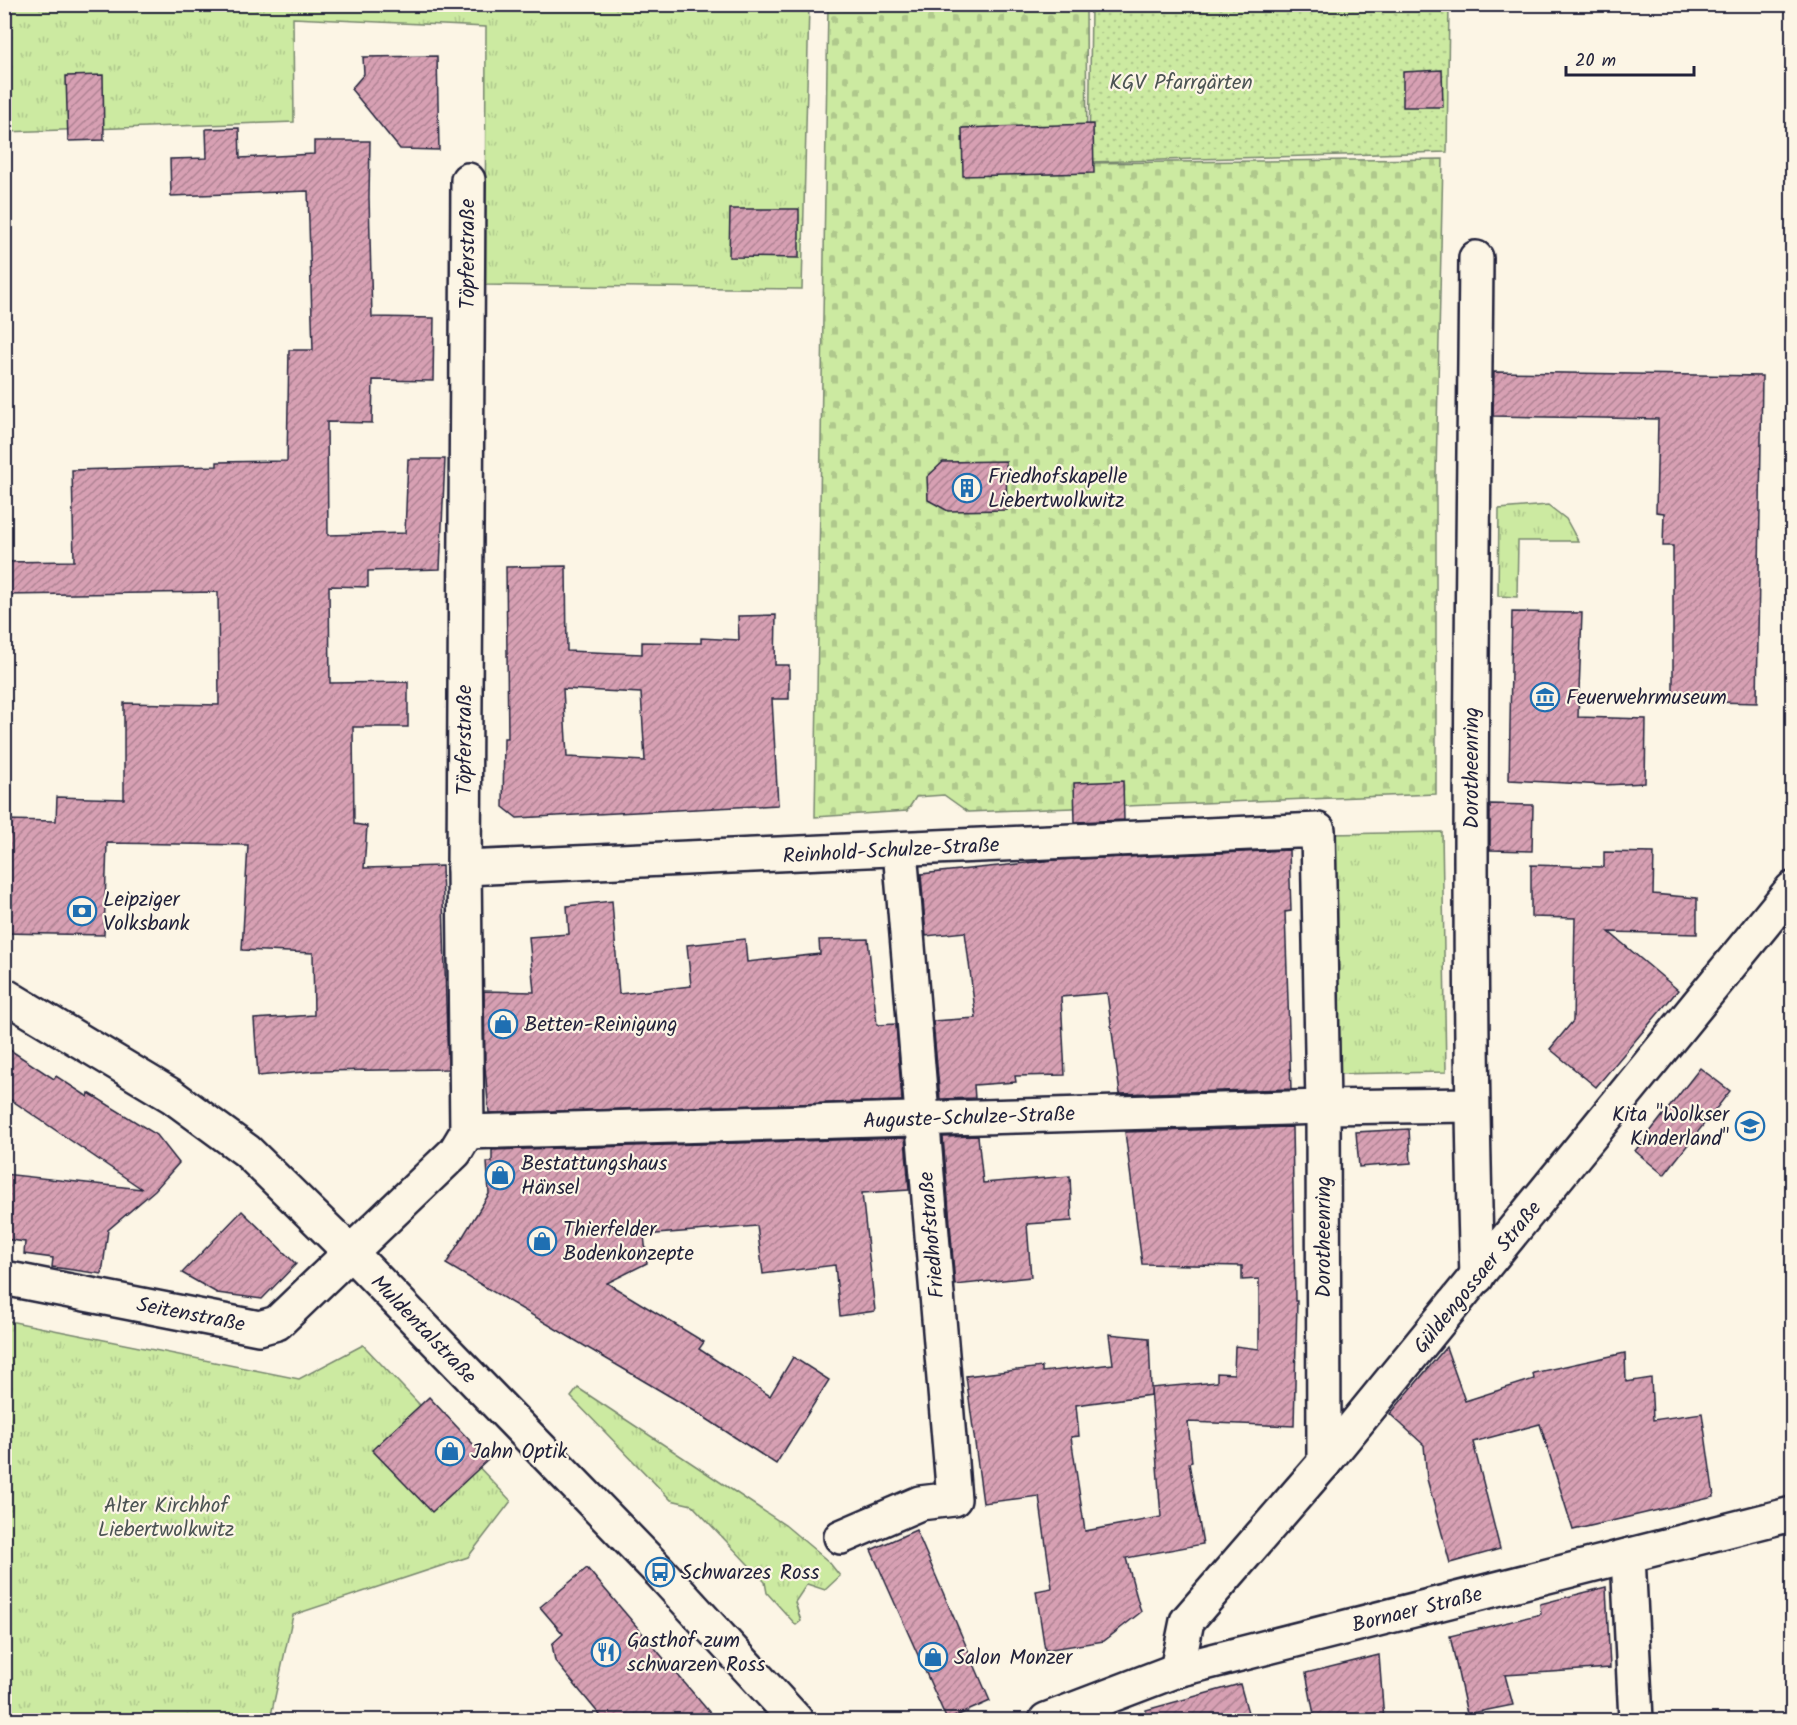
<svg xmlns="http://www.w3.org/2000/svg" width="1797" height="1725" viewBox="0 0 1797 1725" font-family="Kalam,sans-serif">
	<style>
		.grass { fill: url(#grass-tufts); stroke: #77866e; stroke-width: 1.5 }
		.cemetery { fill: url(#cemetery-stones); stroke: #77866e; stroke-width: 1.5 }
		.garden { fill: url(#garden-dots); stroke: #77866e; stroke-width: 1.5 }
		.building { fill: url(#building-hatch); stroke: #22223b; stroke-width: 1.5; fill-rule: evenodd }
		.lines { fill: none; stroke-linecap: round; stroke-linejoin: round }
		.minor-casing { stroke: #22223b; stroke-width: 38 }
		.secondary-casing { stroke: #22223b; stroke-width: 38 }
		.minor { stroke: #fcf5e5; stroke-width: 33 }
		.secondary { stroke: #fcf5e5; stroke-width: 33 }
		.labels { text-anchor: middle; stroke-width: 4.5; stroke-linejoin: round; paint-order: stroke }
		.park-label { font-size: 21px; fill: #4c5454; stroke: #fcf5e5 }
		.street-label { font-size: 21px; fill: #22223b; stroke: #fcf5e5 }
		.poi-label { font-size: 21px; fill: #22223b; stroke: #fcf5e5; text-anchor: start }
	</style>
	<defs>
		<pattern id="grass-tufts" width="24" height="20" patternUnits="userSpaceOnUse" patternTransform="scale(1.5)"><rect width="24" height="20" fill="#cceaa1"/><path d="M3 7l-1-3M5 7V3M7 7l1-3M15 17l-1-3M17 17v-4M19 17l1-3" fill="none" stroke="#afc88c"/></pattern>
		<pattern id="cemetery-stones" width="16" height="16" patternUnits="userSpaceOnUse" patternTransform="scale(1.5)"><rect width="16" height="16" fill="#cceaa1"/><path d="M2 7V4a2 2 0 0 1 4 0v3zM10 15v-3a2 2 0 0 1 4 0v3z" fill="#afc88c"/></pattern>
		<pattern id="garden-dots" width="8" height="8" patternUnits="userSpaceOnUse" patternTransform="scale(1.5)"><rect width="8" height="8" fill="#cceaa1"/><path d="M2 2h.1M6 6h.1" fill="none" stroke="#afc88c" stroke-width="1.8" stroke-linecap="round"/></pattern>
		<pattern id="building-hatch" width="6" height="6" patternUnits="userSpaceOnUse" patternTransform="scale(1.5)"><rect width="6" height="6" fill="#d7a0b3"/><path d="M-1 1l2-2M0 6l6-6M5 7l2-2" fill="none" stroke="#ae8293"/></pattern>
	</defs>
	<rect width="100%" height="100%" fill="#fcf5e5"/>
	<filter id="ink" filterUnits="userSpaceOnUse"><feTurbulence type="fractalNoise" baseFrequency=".0167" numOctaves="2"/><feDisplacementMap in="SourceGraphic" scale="12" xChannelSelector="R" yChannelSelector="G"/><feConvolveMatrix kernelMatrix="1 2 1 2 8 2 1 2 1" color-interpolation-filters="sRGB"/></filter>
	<g filter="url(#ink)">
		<g class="grass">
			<polygon points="4,5 809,5 802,289 485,285 486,27 293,18 294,122 5,132"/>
			<polygon points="1548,505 1566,519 1578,541 1518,541 1517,597 1498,596 1499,509"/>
			<polygon points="1442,832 1446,1072 1335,1074 1331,834"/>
			<polygon points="4,1320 299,1379 363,1345 511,1501 468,1557 293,1615 270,1720 5,1720"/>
			<polygon points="578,1388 785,1525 829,1562 840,1576 825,1590 807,1584 795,1602 801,1621 796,1625 767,1593 765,1582 692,1505 671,1500 571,1397"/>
		</g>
		<polygon class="cemetery" points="828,5 1086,5 1087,163 1443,159 1436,473 1436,794 968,812 944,795 916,797 907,811 815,817"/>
		<polygon class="garden" points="1091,5 1449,5 1447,152 1089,162"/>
		<g class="building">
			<polygon points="437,56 439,150 400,149 351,89 364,74 363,57"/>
			<polygon points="1442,70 1443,107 1403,107 1403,72"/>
			<polygon points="103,75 104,140 68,141 66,76"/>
			<polygon points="1093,124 1094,173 963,176 962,128"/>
			<polygon points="239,128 240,158 314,154 314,141 370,141 369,197 372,317 434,318 433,381 373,380 372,423 327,422 328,535 405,533 408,459 445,459 440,569 368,571 368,587 329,586 330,683 408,682 408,727 353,727 354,824 367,826 364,868 442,866 448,1069 315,1071 258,1076 254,1019 314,1015 313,953 242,950 248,845 107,843 104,935 4,933 4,820 56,821 57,797 124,799 124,703 219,705 218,592 4,595 4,562 74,561 72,470 217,466 217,462 287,461 289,350 313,350 308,191 171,196 170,159 207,158 206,129"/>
			<polygon points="730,209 799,209 799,258 729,257"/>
			<polygon points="1494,372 1762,376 1757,703 1673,701 1673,546 1663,546 1664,513 1656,512 1658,419 1493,416"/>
			<polygon points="1006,461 1007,510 948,511 928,500 927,477 943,462"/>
			<path d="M566,566l1,85 75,3v-12l59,1v-5l38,2 -1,-24 38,-1 -1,50h14v34h-17l6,106 -261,13 -14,-11 1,-69h4l-2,-171zM563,689l78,4 4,68 -78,-4z"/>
			<polygon points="1512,612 1582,613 1578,717 1646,719 1645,783 1605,785 1509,780"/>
			<polygon points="1123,781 1124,820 1075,822 1074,783"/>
			<polygon points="1490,804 1533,805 1532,851 1490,850"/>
			<polygon points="1289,850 1291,911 1285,912 1291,1089 1120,1094 1107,993 1061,997 1065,1075 1015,1076 1016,1082 974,1085 975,1098 940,1099 933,1021 976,1018 965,932 926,936 921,874 1055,860"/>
			<polygon points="1604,852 1654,853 1653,894 1697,898 1697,934 1609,932 1678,990 1596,1087 1550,1049 1573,1021 1575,918 1531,917 1531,865 1604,867"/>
			<polygon points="612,901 619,994 691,986 687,945 745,939 747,962 820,954 819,940 868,939 877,1025 896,1024 902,1101 489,1113 485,1067 484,991 534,992 529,937 569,934 567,906"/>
			<polygon points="4,1046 54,1079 56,1076 88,1097 89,1093 157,1135 179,1163 155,1190 108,1230 102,1274 52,1267 53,1258 24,1254 25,1242 4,1239 4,1174 142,1189 4,1095"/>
			<polygon points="1700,1068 1730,1091 1664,1175 1635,1151"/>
			<path d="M1292,1127l3,174h2l-3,125 -106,-4 4,40 -3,1 14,81 -77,14 15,54 -37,29 -59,9 -9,-59 16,-3 -13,-92 -56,7 -17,-127 76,-9v5l71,-8 -4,-30 40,4 2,50 66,-6v-9l17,1 1,-28 24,3v-70l-17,1v-14l-100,-2 -17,-132zM1151,1389l10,128 -76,14 -14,-94 8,-1 -3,-31 75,-10z"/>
			<polygon points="1409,1129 1411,1163 1359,1167 1356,1132"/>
			<polygon points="978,1136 983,1183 1070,1176 1072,1221 1027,1224 1031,1277 955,1285 943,1137"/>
			<polygon points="905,1138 909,1190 862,1193 875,1311 840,1316 835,1265 763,1274 757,1226 644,1235 647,1263 607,1283 704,1342 699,1349 770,1396 793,1357 829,1380 776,1464 693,1410 446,1264 489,1194 487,1162 492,1162 492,1150"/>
			<polygon points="242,1211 296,1264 262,1299 217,1293 182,1273"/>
			<polygon points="1446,1347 1465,1401 1534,1379 1533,1373 1625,1353 1626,1382 1651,1378 1653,1420 1702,1413 1714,1497 1573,1530 1540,1424 1473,1442 1500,1549 1450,1563 1427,1479 1424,1445 1390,1414"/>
			<polygon points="429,1397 488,1460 432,1512 372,1450"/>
			<polygon points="916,1530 990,1701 947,1720 871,1550"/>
			<polygon points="587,1568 716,1720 604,1720 555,1661 552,1644 563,1634 540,1607"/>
			<polygon points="1606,1587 1610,1668 1505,1675 1513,1705 1467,1714 1450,1636 1541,1614 1540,1604"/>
			<polygon points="1379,1655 1384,1720 1315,1720 1306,1673"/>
			<polygon points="1240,1684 1250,1720 1147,1720 1146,1710"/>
		</g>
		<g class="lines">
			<g class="minor-casing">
				<g id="minor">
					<path d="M1476,258c-3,340 -10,679 1,1019"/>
					<polyline points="464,868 1318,830 1323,1107 1324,1463"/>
					<polyline points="467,1132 1323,1107 1472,1105"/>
					<polyline points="4,1278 259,1328 277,1323 455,1152 467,1132 464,868 468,180"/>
					<polyline points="841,1537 920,1503 954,1499 900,850"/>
					<polyline points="1628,1556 1636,1720"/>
					<polyline points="1177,1670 1187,1621 1324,1463 1792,889"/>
				</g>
			</g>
			<g class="secondary-casing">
				<g id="secondary">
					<polyline points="4,995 172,1096 247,1151 350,1252 660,1572 796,1720"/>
					<polyline points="1046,1720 1177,1670 1792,1514"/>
				</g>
			</g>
			<use href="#minor" class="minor"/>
			<use href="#secondary" class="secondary"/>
		</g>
	</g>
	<defs>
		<g id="building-ring" transform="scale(1.5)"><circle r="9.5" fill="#fcf5e5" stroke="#1f6fb2" stroke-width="1.5"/><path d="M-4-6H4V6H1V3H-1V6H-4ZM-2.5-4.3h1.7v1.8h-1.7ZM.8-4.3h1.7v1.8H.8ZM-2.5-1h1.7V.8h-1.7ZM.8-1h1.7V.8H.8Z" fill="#1f6fb2"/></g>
		<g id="museum-ring" transform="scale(1.5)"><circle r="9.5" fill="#fcf5e5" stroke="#1f6fb2" stroke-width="1.5"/><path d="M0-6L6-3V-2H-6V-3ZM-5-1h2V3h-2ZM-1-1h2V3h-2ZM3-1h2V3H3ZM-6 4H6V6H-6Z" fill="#1f6fb2"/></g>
		<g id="bank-ring" transform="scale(1.5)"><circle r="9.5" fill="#fcf5e5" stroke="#1f6fb2" stroke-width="1.5"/><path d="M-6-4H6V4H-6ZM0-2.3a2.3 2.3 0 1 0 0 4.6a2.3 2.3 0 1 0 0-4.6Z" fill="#1f6fb2"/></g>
		<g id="shop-ring" transform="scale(1.5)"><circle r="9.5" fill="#fcf5e5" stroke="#1f6fb2" stroke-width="1.5"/><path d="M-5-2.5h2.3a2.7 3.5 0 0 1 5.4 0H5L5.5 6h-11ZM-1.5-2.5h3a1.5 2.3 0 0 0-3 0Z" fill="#1f6fb2"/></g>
		<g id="school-ring" transform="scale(1.5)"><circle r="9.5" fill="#fcf5e5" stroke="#1f6fb2" stroke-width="1.5"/><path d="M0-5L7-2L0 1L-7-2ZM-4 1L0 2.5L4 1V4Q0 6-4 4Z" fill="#1f6fb2"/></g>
		<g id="bus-ring" transform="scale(1.5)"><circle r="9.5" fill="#fcf5e5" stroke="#1f6fb2" stroke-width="1.5"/><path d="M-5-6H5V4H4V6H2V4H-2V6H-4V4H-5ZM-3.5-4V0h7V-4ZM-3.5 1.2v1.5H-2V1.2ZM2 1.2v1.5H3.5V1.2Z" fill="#1f6fb2"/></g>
		<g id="restaurant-ring" transform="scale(1.5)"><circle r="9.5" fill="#fcf5e5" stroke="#1f6fb2" stroke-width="1.5"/><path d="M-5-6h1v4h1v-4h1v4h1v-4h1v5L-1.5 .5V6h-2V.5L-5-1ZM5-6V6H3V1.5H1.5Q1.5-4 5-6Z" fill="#1f6fb2"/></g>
	</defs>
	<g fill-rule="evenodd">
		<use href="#building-ring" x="967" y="488"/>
		<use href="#museum-ring" x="1545" y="697"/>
		<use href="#bank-ring" x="82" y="911"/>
		<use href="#shop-ring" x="503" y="1024"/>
		<use href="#school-ring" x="1750" y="1126"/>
		<use href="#shop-ring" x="500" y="1175"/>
		<use href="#shop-ring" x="542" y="1241"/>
		<use href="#shop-ring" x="450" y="1451"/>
		<use href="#bus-ring" x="660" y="1572"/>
		<use href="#restaurant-ring" x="606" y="1652"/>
		<use href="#shop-ring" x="933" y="1657"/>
	</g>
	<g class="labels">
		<g class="park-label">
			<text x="1181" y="89">KGV Pfarrgärten</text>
			<text x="166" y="1512">Alter Kirchhof<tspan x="166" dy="24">Liebertwolkwitz</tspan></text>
		</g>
		<g class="street-label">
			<text transform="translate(467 254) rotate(-90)" y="7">Töpferstraße</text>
			<text transform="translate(464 740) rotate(-90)" y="7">Töpferstraße</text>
			<text transform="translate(1471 768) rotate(-90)" y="7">Dorotheenring</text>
			<text transform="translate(891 850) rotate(-3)" y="7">Reinhold-Schulze-Straße</text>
			<text transform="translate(969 1117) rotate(-2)" y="7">Auguste-Schulze-Straße</text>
			<text transform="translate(931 1235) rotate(-95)" y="7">Friedhofstraße</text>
			<text transform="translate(1323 1237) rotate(-90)" y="7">Dorotheenring</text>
			<text transform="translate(1477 1277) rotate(-51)" y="7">Güldengossaer Straße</text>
			<text transform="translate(191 1314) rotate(11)" y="7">Seitenstraße</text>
			<text transform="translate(424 1329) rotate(46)" y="7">Muldentalstraße</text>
			<text transform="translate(1417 1609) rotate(-14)" y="7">Bornaer Straße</text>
		</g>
		<g class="poi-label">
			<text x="988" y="483">Friedhofskapelle<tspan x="988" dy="24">Liebertwolkwitz</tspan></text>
			<text x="1566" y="704">Feuerwehrmuseum</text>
			<text x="103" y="906">Leipziger<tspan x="103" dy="24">Volksbank</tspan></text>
			<text x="524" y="1031">Betten-Reinigung</text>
			<text x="1729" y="1121" text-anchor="end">Kita "Wolkser<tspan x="1729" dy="24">Kinderland"</tspan></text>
			<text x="521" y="1170">Bestattungshaus<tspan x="521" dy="24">Hänsel</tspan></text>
			<text x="563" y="1236">Thierfelder<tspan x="563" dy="24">Bodenkonzepte</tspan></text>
			<text x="471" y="1458">Jahn Optik</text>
			<text x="681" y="1579">Schwarzes Ross</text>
			<text x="627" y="1647">Gasthof zum<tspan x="627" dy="24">schwarzen Ross</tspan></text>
			<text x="954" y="1664">Salon Monzer</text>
		</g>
	</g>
	<rect width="1797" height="1725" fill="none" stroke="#fcf5e5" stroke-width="24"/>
	<rect x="12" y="12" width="1773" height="1701" fill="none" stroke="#22223b" stroke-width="2" filter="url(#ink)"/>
	<path d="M1566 66v9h128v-9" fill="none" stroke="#22223b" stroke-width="3"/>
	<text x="1575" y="66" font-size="18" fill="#22223b" stroke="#fcf5e5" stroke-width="4.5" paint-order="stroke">20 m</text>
</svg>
